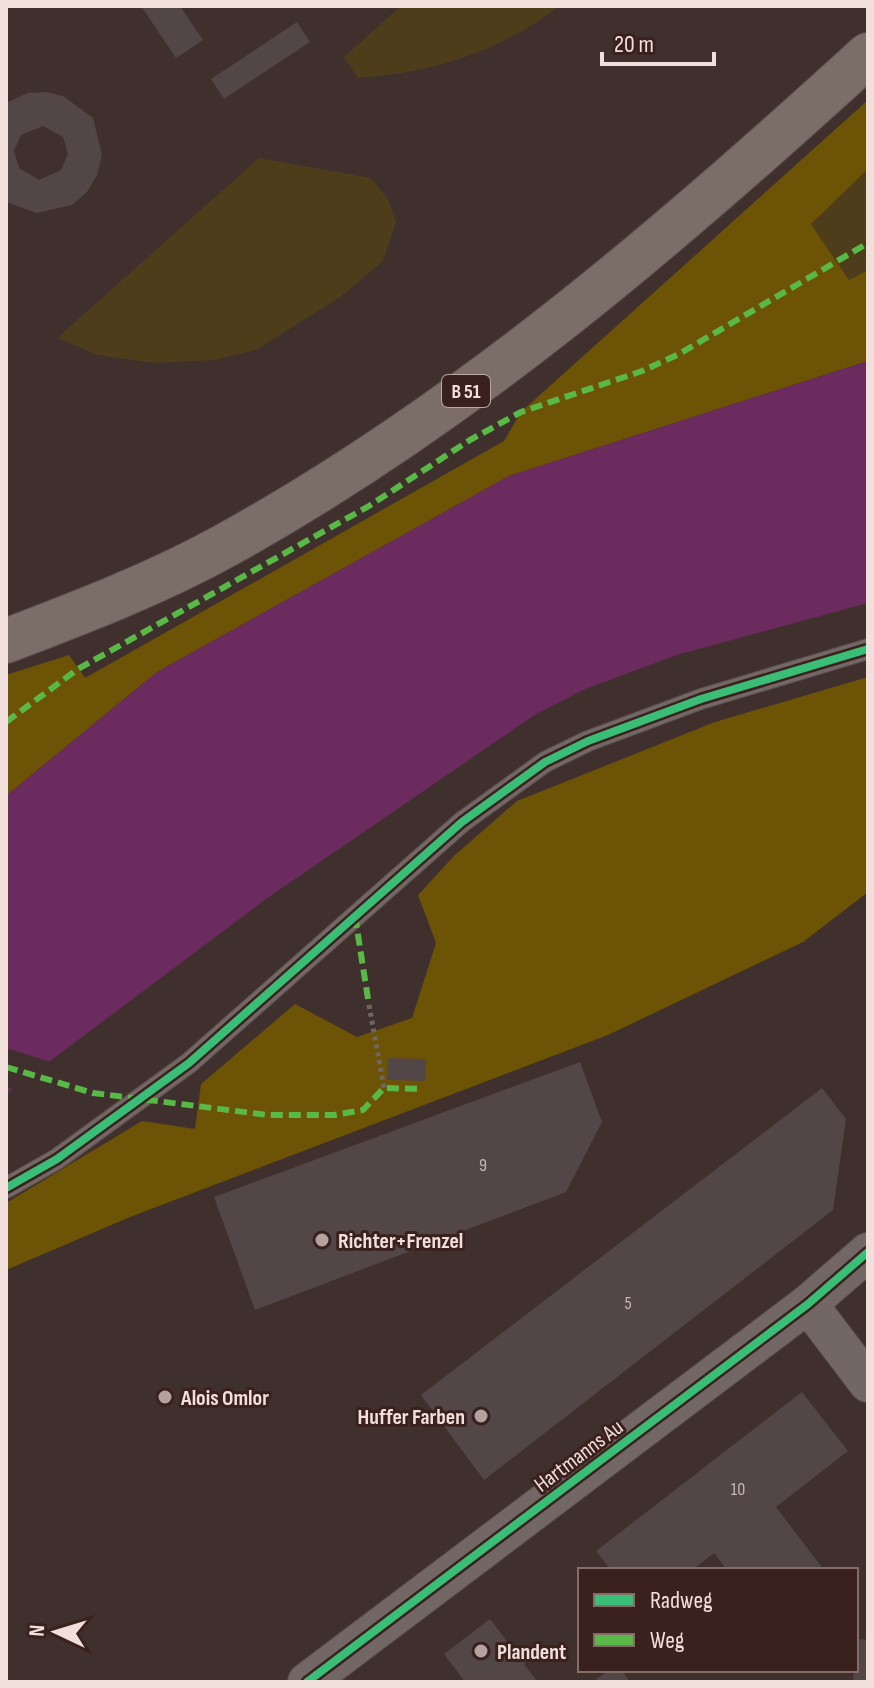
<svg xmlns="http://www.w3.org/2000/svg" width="874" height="1688" viewBox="0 0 874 1688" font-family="'Sofia Sans Condensed',sans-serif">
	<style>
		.green { fill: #4e3d1b }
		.forest { fill: #6d5306 }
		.water { fill: #6b2b5f }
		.pier { fill: #3f302e }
		.building { fill: #524646; fill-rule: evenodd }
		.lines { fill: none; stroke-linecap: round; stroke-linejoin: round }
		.lane-casing { stroke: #5a4d4b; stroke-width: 22 }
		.street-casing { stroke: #5a4d4b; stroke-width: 40 }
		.primary-casing { stroke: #5a4d4b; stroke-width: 46 }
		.path { stroke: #6f6563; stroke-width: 5; stroke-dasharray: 4 4; stroke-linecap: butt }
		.lane { stroke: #736766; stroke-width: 20 }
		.street { stroke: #736766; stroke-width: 38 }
		.primary { stroke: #7b6d68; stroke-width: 44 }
		.quiet { stroke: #58b947; stroke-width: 6; stroke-dasharray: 12 6; stroke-linecap: butt }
		.cycleway-casing { stroke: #3b211d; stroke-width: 13 }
		.cycleway { stroke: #3abd76; stroke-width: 8 }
		.poi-dot { fill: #b3a29f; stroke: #3b211d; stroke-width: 3 }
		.labels { text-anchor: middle; stroke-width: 6; stroke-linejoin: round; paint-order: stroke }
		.number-label { font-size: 18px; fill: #c9b9b6 }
		.shield { fill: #3b211d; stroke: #baa6a3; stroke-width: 2 }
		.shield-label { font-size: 20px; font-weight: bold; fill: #f1dfdc }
		.poi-label { font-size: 22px; font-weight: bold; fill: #f1dfdc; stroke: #3b211d; text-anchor: start }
		.street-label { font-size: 22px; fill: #f1dfdc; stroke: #3b211d }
	</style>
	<rect width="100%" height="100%" fill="#3f302e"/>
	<g class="green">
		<path d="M401,6h158c-59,46 -127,67 -201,72l-14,-21z"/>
		<polygon points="259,158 371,178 388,199 396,222 383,261 339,298 256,350 214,360 153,363 98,355 57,338"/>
		<polygon points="868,169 868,270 849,280 811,224"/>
	</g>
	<g class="forest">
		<polygon points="868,100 868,169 811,224 849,280 868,270 868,361 509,476 157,672 6,796 6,675 69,655 85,678 504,441 521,412"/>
		<polygon points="868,677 868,892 803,942 608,1035 130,1217 6,1270 6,1203 142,1121 195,1129 201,1084 295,1004 357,1037 412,1018 436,943 418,895 454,856 517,801 715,722"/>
	</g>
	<polygon class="water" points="868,361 868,603 677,655 585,689 536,714 266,899 6,1094 6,796 157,672 509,476"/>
	<polygon class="pier" points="6,1048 51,1062 17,1090 6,1087"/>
	<g class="building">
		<polygon points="141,6 180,6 203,40 176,58"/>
		<polygon points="297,22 310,42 224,99 211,79"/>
		<path d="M46,92l17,4 30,22 9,37 -5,20 -10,17 -15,13 -35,8 -31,-11v-99l22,-10zM43,126l20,11 5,17 -7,16 -22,10 -20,-12 -5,-17 7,-16z"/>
		<polygon points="388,1058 426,1059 425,1081 387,1080"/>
		<polygon points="580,1062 602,1122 566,1192 255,1310 214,1197"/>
		<polygon points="822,1088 846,1119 833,1210 484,1480 421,1395"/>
		<polygon points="802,1392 848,1451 776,1507 824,1570 727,1570 714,1553 692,1570 611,1570 596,1551"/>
		<polygon points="490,1619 517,1654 524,1649 531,1658 524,1664 538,1682 465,1682 444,1654"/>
		<polygon points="857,1639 868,1640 868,1682 853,1680"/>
		<polygon points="609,1670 621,1670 630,1682 593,1682"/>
	</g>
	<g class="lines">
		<g class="lane-casing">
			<polyline id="lane" points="6,1188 57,1159 189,1063 462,822 545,762 588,741 701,699 868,649"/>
		</g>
		<g class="street-casing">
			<g id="street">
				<polyline points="808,1304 868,1383"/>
				<polyline points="307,1682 808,1304 868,1252"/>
			</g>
		</g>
		<g class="primary-casing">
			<path id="primary" d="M6,641c76,-29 152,-58 222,-97 236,-131 442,-308 640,-489"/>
		</g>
		<polyline class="path" points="369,1005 384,1088"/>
		<use href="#lane" class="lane"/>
		<use href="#street" class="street"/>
		<use href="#primary" class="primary"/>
		<g class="quiet">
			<polyline points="6,722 78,669 369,506 470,440 521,412 642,371 679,354 868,243"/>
			<polyline points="355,916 369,1005"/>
			<polyline points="6,1067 93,1093 268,1115 334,1115 363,1110 384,1088 422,1089"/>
		</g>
		<g class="cycleway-casing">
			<g id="cycleway">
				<polyline points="6,1188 57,1159 189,1063 462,822 545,762 588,741 701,699 868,649"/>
				<polyline points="307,1682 808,1304 868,1252"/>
			</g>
		</g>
		<use href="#cycleway" class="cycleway"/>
	</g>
	<g class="poi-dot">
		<circle cx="322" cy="1240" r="8"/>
		<circle cx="165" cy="1397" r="8"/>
		<circle cx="481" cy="1416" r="8"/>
		<circle cx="481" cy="1651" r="8"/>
	</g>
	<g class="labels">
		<g class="number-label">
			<text x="483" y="1171">9</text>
			<text x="628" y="1309">5</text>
			<text x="738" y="1495">10</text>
		</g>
		<rect class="shield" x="442" y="375" width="48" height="32" rx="6"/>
		<g class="shield-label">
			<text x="466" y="398">B 51</text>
		</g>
		<g class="poi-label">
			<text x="338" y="1248">Richter+Frenzel</text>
			<text x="181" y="1405">Alois Omlor</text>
			<text x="465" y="1424" text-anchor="end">Huffer Farben</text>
			<text x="497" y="1659">Plandent</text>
		</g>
		<g class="street-label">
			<text transform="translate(578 1455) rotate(-37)" y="8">Hartmanns Au</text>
		</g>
	</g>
	<rect width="874" height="1688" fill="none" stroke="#f1dfdc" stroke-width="16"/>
	<rect x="578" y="1568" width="280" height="104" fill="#3b211d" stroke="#846d69" stroke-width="2"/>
	<rect x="594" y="1594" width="40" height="12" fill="#3abd76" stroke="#846d69" stroke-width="2"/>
	<text x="650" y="1608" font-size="24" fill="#f1dfdc">Radweg</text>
	<rect x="594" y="1634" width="40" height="12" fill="#58b947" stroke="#846d69" stroke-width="2"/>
	<text x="650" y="1648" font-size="24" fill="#f1dfdc">Weg</text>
	<g transform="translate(56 1632) rotate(274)" stroke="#3b211d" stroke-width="6" paint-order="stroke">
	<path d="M0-6L14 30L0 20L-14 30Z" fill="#f1dfdc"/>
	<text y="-12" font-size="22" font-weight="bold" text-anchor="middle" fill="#f1dfdc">N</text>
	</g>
	<path d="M602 52v12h112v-12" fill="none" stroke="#f1dfdc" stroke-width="4"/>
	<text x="614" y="52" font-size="24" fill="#f1dfdc" stroke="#3b211d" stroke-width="6" paint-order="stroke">20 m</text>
</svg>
